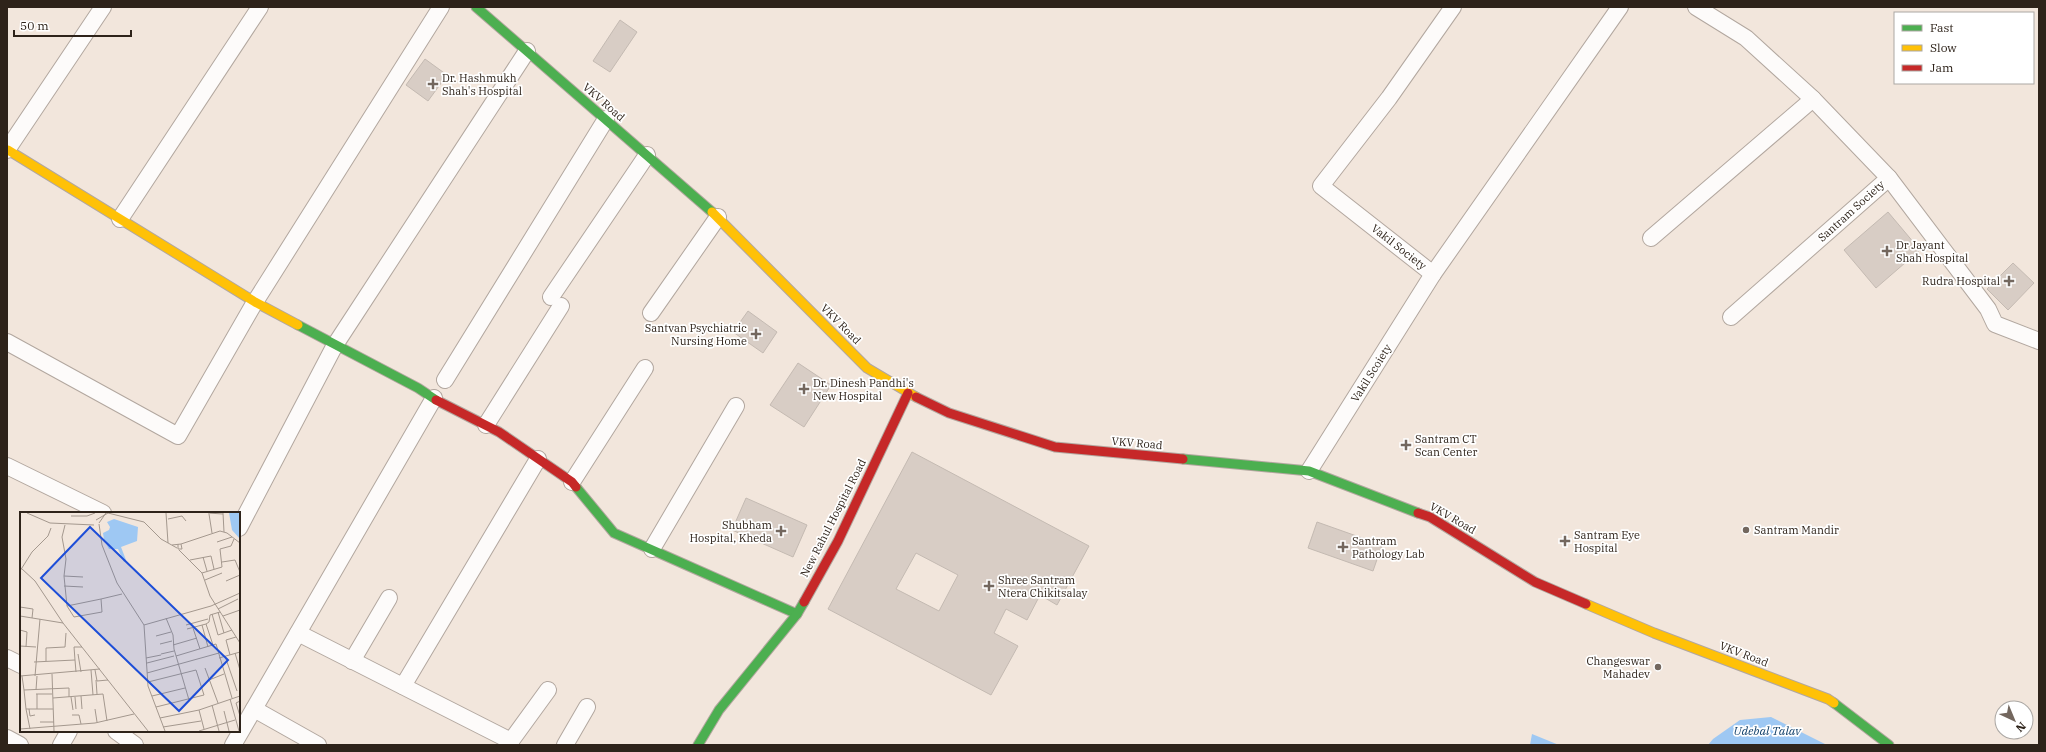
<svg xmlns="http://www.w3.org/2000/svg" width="2046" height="752" viewBox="0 0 2046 752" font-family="'IBM Plex Serif',serif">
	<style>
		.water { fill: #9ec8f3 }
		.building { fill: #d8cdc5; stroke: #c4bab2; fill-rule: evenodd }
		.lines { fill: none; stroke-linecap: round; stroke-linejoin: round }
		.street-casing { stroke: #b2a79f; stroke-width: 18 }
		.fast-casing { stroke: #b2a79f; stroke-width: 11 }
		.slow-casing { stroke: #b2a79f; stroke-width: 11 }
		.jam-casing { stroke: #b2a79f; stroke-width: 11 }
		.street { stroke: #fdfbfa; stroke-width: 16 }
		.fast { stroke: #4caf50; stroke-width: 9 }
		.slow { stroke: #ffc107; stroke-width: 9 }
		.jam { stroke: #c62828; stroke-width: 9 }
		.poi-dot { fill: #73675e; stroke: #fff; stroke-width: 1.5 }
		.labels { text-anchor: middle; stroke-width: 3.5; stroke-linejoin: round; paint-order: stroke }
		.poi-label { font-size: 11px; fill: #2e231a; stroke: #fff; text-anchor: start }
		.street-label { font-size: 11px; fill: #2e231a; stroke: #fff }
		.water-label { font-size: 12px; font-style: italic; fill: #11406a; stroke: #fff }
		.inset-road { fill: none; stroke: #a4988e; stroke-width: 1 }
		.view { fill: #1d4ed8; fill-opacity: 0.15; stroke: #1d4ed8; stroke-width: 2 }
		.inset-edge { fill: none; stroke: #2e231a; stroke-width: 2 }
	</style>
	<rect width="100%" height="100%" fill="#f2e6dc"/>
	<g class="water">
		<polygon points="1771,717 1827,745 1708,745 1713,739 1740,720"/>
		<polygon points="1532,734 1559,745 1530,745"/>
	</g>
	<g class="building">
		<polygon points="620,20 637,32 610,72 593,61"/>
		<polygon points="425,59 447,75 428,101 406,85"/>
		<polygon points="1888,212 1920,250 1876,288 1844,250"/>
		<polygon points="2013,263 2034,283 2008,310 1987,289"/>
		<polygon points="748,311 777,332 763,353 733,332"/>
		<polygon points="798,363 831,385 804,427 770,405"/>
		<path d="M912,452l177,94 -32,59 -17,-10 -13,25 -21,-11 -12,24 24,13 -27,49 -163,-86zM916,553l42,22 -19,36 -43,-22z"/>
		<polygon points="746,498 807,525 793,557 732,530"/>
		<polygon points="1317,522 1382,545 1373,571 1308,548"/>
	</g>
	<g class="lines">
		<g class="street-casing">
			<g id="street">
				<polyline points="1453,7 1389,98 1321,186 1433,274 1620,7"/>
				<polyline points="1696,7 1746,38 1813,99 1889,178 1731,317"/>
				<polyline points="7,150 103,7"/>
				<polyline points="1889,178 1988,309 1995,324 2039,341"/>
				<polyline points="120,219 260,7"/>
				<polyline points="1651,238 1813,99"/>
				<polyline points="551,297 647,155"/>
				<polyline points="651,313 718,217"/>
				<polyline points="7,342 178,436 255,302 441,7"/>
				<polyline points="445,380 606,119"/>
				<polyline points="486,425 561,306"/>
				<polyline points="7,466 103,513"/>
				<polyline points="1309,471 1433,274"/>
				<polyline points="572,482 645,368"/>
				<polyline points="239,528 335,345 527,51"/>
				<polyline points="652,549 736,406"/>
				<polyline points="298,633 511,741"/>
				<polyline points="7,658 21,665"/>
				<polyline points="352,661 389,598"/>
				<polyline points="403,686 538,459"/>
				<polyline points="254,709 318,745"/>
				<polyline points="116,731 135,745"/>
				<polyline points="7,738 20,745"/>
				<polyline points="61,745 69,731"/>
				<polyline points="233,745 434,398"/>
				<polyline points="508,745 548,690"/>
				<polyline points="565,745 587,707"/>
			</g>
		</g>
		<g class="fast-casing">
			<g id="fast">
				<polyline points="476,7 712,212"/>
				<polyline points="298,325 418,388 436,400"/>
				<polyline points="1183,459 1309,471 1418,513"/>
				<polyline points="576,487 614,533 797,614"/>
				<polyline points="1834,703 1889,745"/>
				<polyline points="698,745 719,710 797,614 804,602"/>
			</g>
		</g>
		<g class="slow-casing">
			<g id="slow">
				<polyline points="8,150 255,302 298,325"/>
				<polyline points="712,212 867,368 916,397"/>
				<polyline points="1586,604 1654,633 1828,699 1834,703"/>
			</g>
		</g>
		<g class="jam-casing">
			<g id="jam">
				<polyline points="916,397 949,413 1055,447 1183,459"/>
				<polyline points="436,400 499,432 572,482 576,487"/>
				<polyline points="1418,513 1430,517 1535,582 1586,604"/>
				<polyline points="804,602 838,541 908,393"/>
			</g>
		</g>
		<use href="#street" class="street"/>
		<use href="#fast" class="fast"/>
		<use href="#slow" class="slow"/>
		<use href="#jam" class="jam"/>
	</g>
	<g class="poi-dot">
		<path d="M431 78h4v4h4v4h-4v4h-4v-4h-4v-4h4z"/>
		<path d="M1885 245h4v4h4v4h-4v4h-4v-4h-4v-4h4z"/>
		<path d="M2007 275h4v4h4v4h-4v4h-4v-4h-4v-4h4z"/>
		<path d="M754 328h4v4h4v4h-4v4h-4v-4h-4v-4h4z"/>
		<path d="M802 383h4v4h4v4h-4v4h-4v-4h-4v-4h4z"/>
		<path d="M1404 439h4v4h4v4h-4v4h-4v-4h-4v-4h4z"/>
		<circle cx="1746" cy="530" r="4"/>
		<path d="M779 525h4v4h4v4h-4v4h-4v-4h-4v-4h4z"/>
		<path d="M1563 535h4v4h4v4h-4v4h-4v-4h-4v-4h4z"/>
		<path d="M1341 541h4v4h4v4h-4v4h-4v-4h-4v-4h4z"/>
		<path d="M987 580h4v4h4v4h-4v4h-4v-4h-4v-4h4z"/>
		<circle cx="1658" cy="667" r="4"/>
	</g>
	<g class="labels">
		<g class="poi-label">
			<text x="442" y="82">Dr. Hashmukh<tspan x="442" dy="13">Shah's Hospital</tspan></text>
			<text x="1896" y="249">Dr Jayant<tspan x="1896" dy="13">Shah Hospital</tspan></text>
			<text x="2000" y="285" text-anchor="end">Rudra Hospital</text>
			<text x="747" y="332" text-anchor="end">Santvan Psychiatric<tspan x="747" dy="13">Nursing Home</tspan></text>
			<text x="813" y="387">Dr. Dinesh Pandhi's<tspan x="813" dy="13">New Hospital</tspan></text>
			<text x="1415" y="443">Santram CT<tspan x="1415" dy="13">Scan Center</tspan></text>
			<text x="772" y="529" text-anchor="end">Shubham<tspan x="772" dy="13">Hospital, Kheda</tspan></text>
			<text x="1754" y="534">Santram Mandir</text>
			<text x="1574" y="539">Santram Eye<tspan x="1574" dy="13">Hospital</tspan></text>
			<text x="1352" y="545">Santram<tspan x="1352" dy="13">Pathology Lab</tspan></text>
			<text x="998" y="584">Shree Santram<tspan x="998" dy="13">Ntera Chikitsalay</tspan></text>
			<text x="1650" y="665" text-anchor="end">Changeswar<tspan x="1650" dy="13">Mahadev</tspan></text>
		</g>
		<g class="street-label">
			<text transform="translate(604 102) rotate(41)" y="4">VKV Road</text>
			<text transform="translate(1851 211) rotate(-42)" y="4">Santram Society</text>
			<text transform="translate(1399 247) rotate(38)" y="4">Vakil Society</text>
			<text transform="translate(841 324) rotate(45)" y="4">VKV Road</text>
			<text transform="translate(1371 373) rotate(-58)" y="4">Vakil Scoiety</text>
			<text transform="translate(1137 443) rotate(5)" y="4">VKV Road</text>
			<text transform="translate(833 518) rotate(-63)" y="4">New Rahul Hospital Road</text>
			<text transform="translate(1453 518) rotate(30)" y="4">VKV Road</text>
			<text transform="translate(1744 654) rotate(21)" y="4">VKV Road</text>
		</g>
		<g class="water-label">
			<text x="1767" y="735">Udebal Talav</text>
		</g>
	</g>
	<g transform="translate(20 512)">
		<rect width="220" height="220" fill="#f2e6dc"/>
		<path d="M209,1h11v26l-8,-9zM94,7l24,8 -1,14 -16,6 5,13 -2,2 -6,-13h-9l-5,-9 -1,-7 6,-3 1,-3 -3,-5z" fill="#9ec8f3"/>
		<path class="inset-road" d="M7,1l23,10 44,2M88,1l36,9 17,17 16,9M146,1l2,30M188,1l15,1M203,1l1,19M189,2l3,19M51,4h16l8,-3M148,7l14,-3 4,5M76,8l12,-7M79,11l7,-10M79,12l3,21 15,38 27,42 4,61 17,45M197,30l15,-5M161,32l39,-13 7,2 13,10M152,33l9,-1 1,5h-4v-5M159,38l23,23 8,23 30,47M183,45l4,14M170,48l21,-4 3,13M202,50l13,-2 5,12M1,56l14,13 28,42 85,108M0,59l12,-19 16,-16 3,-8M182,61l20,-6 -2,-18 11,-3 3,-7M44,64l2,-17 -4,-22 3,-12M185,68l17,-7M206,69l14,-6M44,74l19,1M81,87l1,13 -28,5 -7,-11zM81,87l21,-5M47,94l-3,-30 19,1M0,95l13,2 -1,9M198,97l20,-10M198,100l6,21M192,102l6,21 14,-5M0,104l43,7M203,104l17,-6M146,106l7,17 1,14 15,51M186,112l7,21M124,113l67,-19 29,-13M166,113l22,-6M182,113l6,22M173,116l7,21M167,117l19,-5 3,-2 1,-7 10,-3M0,118l7,2 -1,15M136,124l15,-4M140,132l12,-3M153,133l24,-7M0,134l16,1M215,141l5,17M58,142l3,18M141,142l13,-3M210,143l-4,-15 10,-3M156,144l40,-12 16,54M205,144l12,35M126,146l15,-3M199,146l21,-6M55,148l1,12M26,149v-13l19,-1 1,-14M14,150l41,-2 -1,-13h8M127,151l27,-7M185,156l13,35M71,158l2,25M75,158l2,11 11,-1M127,161l72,-20M32,162l2,57M0,164l80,-7M2,164l2,14M15,164l5,-57M76,168l1,14M189,168l15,-6M128,170l48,-12 8,25 -48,12M16,178l1,-14M16,182h16M17,182v15M61,184l1,13M132,184l33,-8M51,185l2,13M55,185l1,12M33,186l50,-4 4,27M210,187l9,32M220,189l-4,2 4,13M192,193l7,26M6,197l4,20M9,197l1,7 5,-1M33,197h-27l-2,-19 45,-2v9M75,197l2,13M179,198l5,19M204,199l5,20M52,203h7l2,9M140,206l39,-8 41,-14M20,210h14M143,215l38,-6M0,217l75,-6 39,-9M179,219l36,-11"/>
		<path class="view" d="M70,15l138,133 -49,51 -138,-133z"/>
		<rect width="220" height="220" class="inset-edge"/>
	</g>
	<rect width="2046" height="752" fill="none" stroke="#2e231a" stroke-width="16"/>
	<rect x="1894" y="12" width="140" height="72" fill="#ffffff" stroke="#aba7a3"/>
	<rect x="1902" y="25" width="20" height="6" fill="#4caf50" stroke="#aba7a3"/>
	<text x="1930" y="32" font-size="12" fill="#2e231a">Fast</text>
	<rect x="1902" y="45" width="20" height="6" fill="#ffc107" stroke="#aba7a3"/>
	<text x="1930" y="52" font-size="12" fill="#2e231a">Slow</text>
	<rect x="1902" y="65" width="20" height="6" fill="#c62828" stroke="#aba7a3"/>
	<text x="1930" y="72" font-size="12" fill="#2e231a">Jam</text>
	<g transform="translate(2014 720) rotate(136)"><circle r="19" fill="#ffffff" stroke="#aba7a3"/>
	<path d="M0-3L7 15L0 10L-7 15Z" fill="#73675e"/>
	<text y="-6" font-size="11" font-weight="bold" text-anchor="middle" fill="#2e231a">N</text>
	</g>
	<path d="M14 30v6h117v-6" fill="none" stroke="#2e231a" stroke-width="2"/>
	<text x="20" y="30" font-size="12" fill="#2e231a" stroke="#ffffff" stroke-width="3" paint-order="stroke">50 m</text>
</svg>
